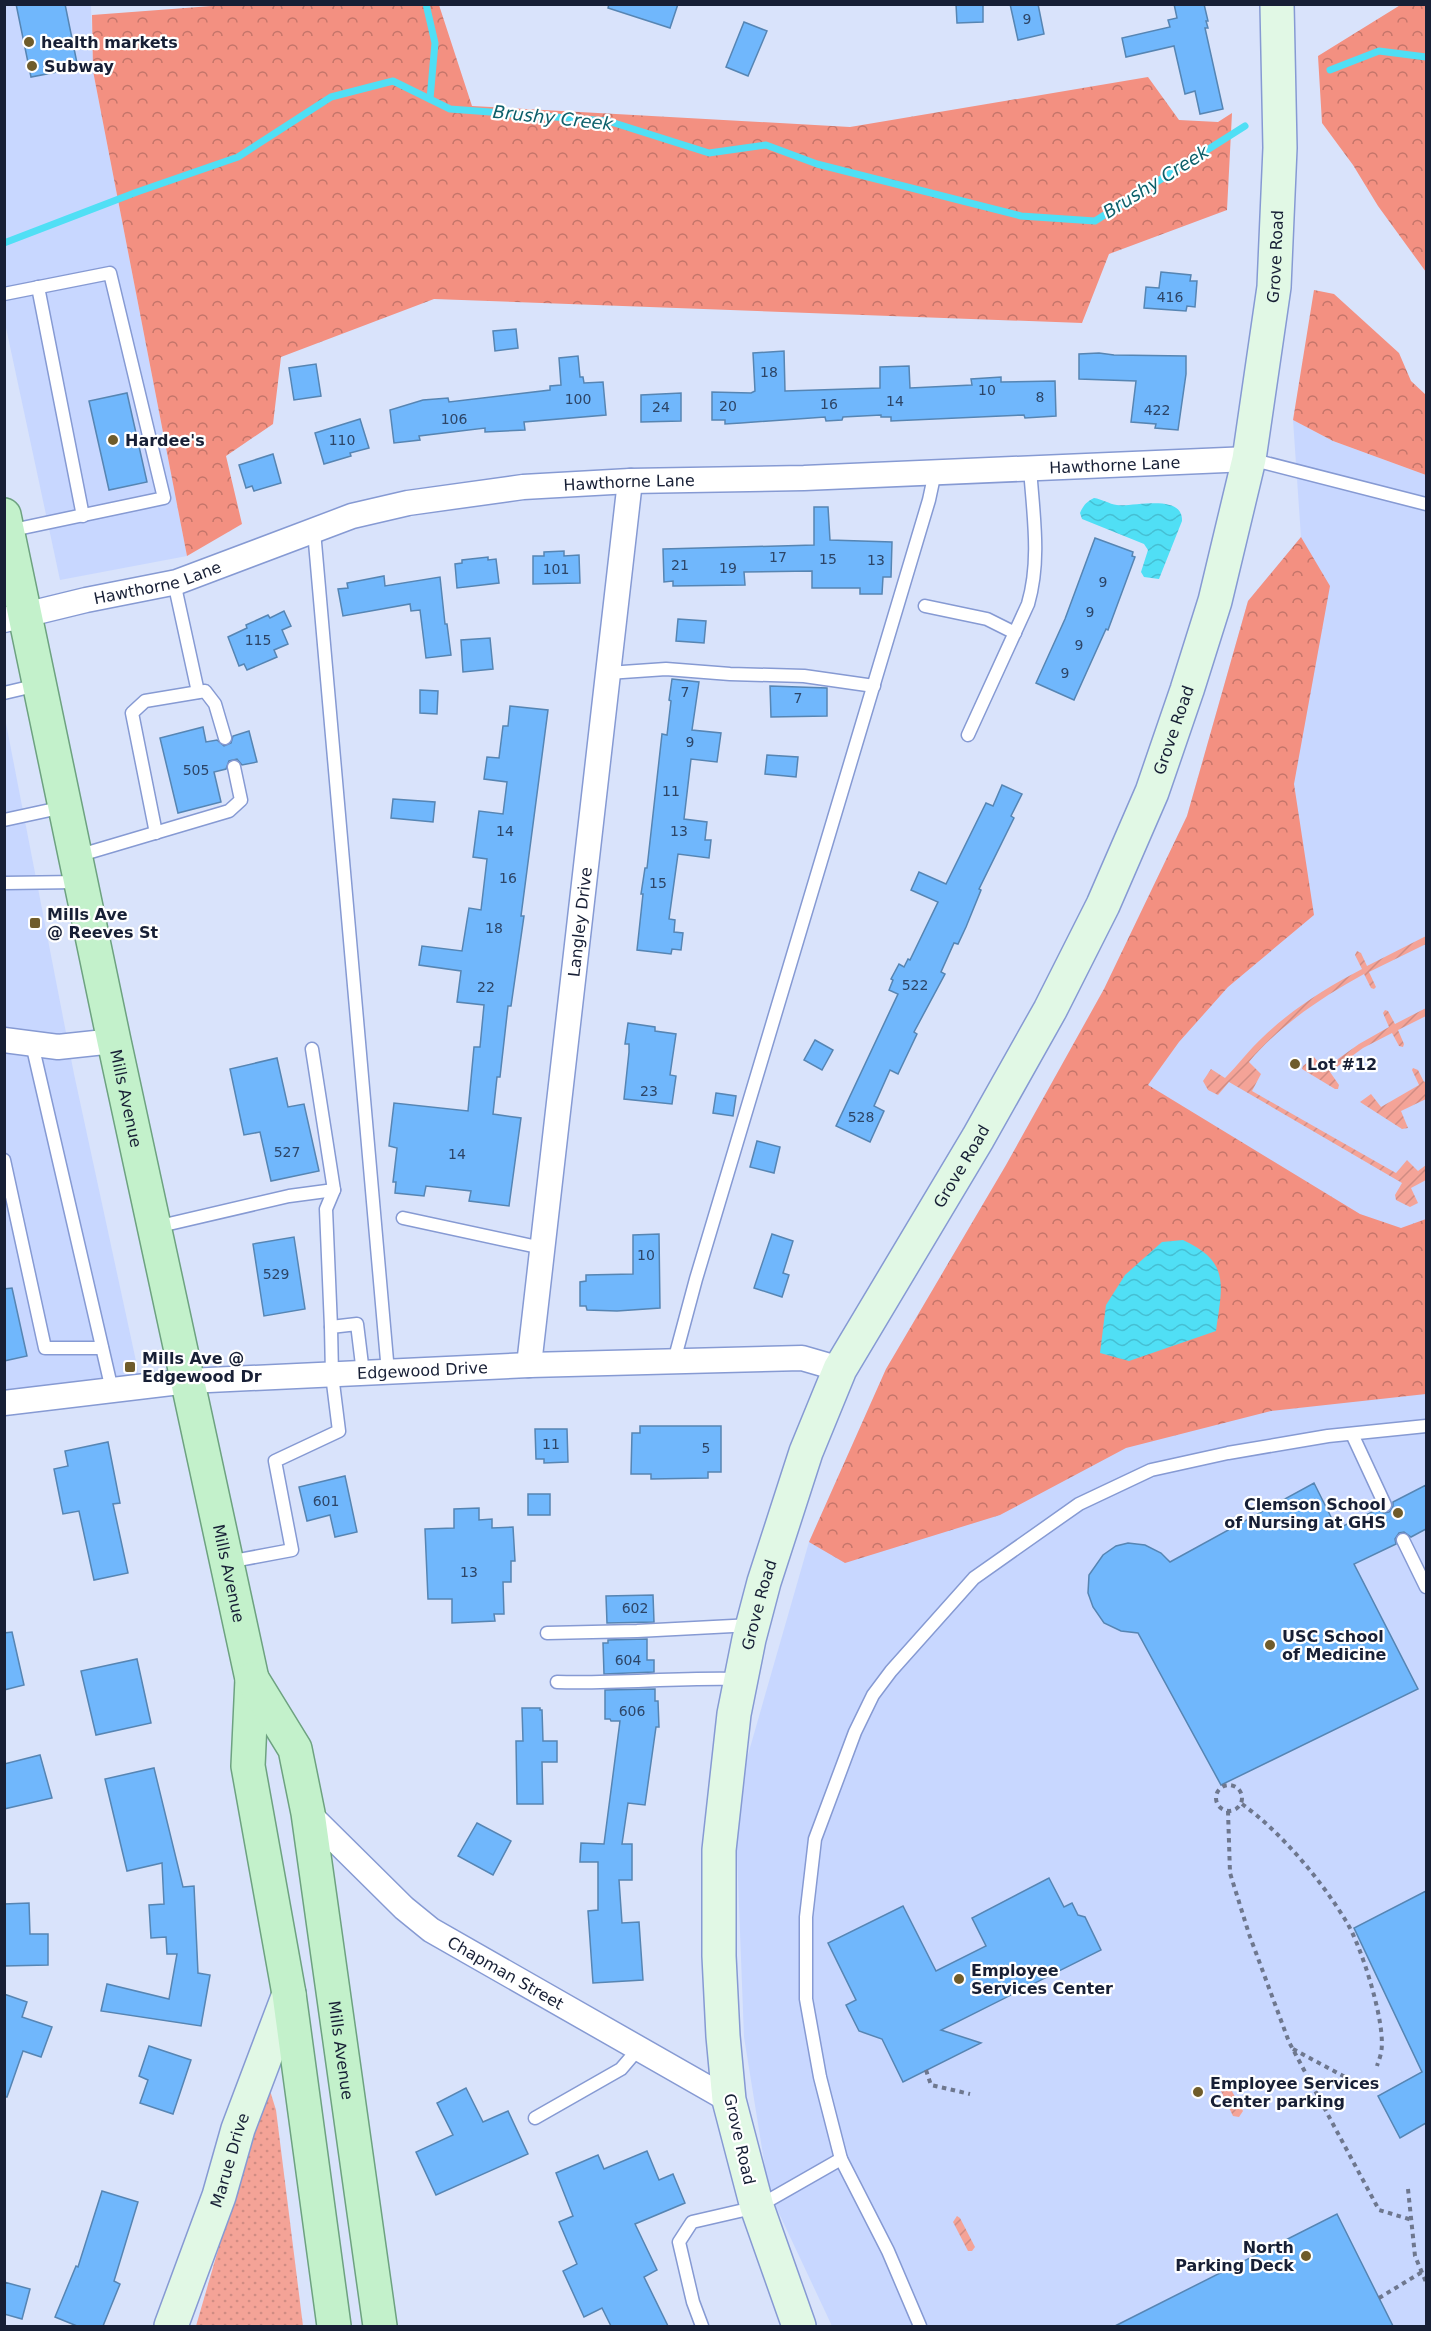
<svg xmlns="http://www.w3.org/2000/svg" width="1431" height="2331" viewBox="0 0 1431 2331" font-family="'DejaVu Sans',sans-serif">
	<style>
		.built { fill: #c8d7ff }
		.grass { fill: url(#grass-dots) }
		.forest { fill: url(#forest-crowns) }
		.garden { fill: url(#garden-furrows) }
		.water { fill: url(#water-waves) }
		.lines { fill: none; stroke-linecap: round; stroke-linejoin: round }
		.stream { stroke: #50dff5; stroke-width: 7 }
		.building { fill: #70b7fc; stroke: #5685b3; stroke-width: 1.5 }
		.lane-casing { stroke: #869ad3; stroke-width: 15 }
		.street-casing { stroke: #869ad3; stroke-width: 27 }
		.secondary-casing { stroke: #869ad3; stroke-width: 36 }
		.primary-casing { stroke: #6da280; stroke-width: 36 }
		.path { stroke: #6e778e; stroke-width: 4; stroke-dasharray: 4.5 4.5; stroke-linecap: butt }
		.lane { stroke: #fff; stroke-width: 12 }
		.street { stroke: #fff; stroke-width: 24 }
		.secondary { stroke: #e1f8e5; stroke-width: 33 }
		.primary { stroke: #c3f1cb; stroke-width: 33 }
		.poi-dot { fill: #6f5c2b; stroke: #fff; stroke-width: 2 }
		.labels { text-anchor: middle; stroke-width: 4.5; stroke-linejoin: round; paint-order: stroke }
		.number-label { font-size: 14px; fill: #2d4567 }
		.poi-label { font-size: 16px; font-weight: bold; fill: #171f35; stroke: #fff; text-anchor: start }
		.street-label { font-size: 16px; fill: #171f35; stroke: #fff }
		.water-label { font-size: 18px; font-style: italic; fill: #0d606b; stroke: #fff }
	</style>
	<defs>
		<pattern id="grass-dots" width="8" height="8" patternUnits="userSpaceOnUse" patternTransform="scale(1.5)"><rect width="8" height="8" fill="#f4a397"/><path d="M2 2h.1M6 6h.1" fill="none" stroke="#d08c83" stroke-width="1.8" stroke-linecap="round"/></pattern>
		<pattern id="forest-crowns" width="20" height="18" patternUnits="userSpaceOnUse" patternTransform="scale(1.5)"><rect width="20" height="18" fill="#f39081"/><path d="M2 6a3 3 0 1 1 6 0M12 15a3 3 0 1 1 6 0" fill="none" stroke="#c4756a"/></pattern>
		<pattern id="garden-furrows" width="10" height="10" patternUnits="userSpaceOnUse" patternTransform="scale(1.5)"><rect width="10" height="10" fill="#f4a397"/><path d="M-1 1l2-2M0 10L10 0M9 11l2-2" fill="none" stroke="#d08c83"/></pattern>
		<pattern id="water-waves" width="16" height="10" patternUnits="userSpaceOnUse" patternTransform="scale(1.5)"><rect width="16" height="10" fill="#50dff5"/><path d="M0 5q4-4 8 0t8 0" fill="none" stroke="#45bfd3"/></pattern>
	</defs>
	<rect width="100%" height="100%" fill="#d9e3fb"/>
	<g class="built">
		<polygon points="4,5 91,5 93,71 187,556 60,580 5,323"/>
		<polygon points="1293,420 1333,441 1426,475 1426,2326 832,2326 769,2192 744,2037 735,1800 809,1542 886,1369 1006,1165 1104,989 1187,816 1248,601 1301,537"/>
		<polygon points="4,713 74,1074 139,1375 4,1394"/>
	</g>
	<polygon class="grass" points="267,2081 276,2110 303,2326 196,2326"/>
	<g class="forest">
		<polygon points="1402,4 1426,5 1426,272 1378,206 1353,165 1322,123 1318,56"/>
		<polygon points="225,5 439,5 472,106 850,127 1148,77 1179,120 1218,122 1232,113 1227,210 1109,254 1082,323 434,299 281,357 273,424 226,456 242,524 187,556 93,71 92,15"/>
		<polygon points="1314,290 1334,294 1399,353 1411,381 1426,395 1426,475 1333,441 1293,420"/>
		<polygon points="1301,537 1330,586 1294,784 1314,915 1228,987 1179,1042 1148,1085 1360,1214 1401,1228 1426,1219 1426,1394 1271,1411 1126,1448 1000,1515 845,1563 809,1542 886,1369 1006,1165 1104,989 1187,816 1248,601"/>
	</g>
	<g class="garden">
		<path d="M1426,936v8l-57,28 7,15 -2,2 -3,-1 -7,-14c-42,23 -84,51 -115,88l12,12 -9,17 144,82 11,-13 11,11 8,-6v15l-15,8 7,15 -8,4 -14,-7 -1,-5 7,-12 -173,-101 -11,13 -10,-5 -5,-9 8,-12 14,9c13,-13 24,-28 38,-41 29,-28 63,-49 99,-68l-7,-14 2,-4 4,2 6,13z"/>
		<polygon points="1426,1008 1426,1016 1398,1030 1404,1044 1403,1047 1399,1046 1392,1033 1363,1048 1330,1072 1339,1085 1338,1089 1335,1089 1302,1069 1303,1066 1314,1057 1324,1069 1359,1044 1389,1027 1383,1013 1385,1010 1388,1011 1395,1024"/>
		<polygon points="1413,1068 1418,1070 1424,1082 1426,1081 1426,1099 1401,1111 1408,1128 1402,1129 1360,1102 1371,1094 1381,1107 1419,1085 1412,1070"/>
		<polygon points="1226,2085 1229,2086 1243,2111 1239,2117 1233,2116 1221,2091 1223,2086"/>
		<polygon points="957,2216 960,2218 975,2247 972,2251 968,2251 953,2222"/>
	</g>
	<g class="water">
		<path d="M1094,498c8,1 15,6 23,7 18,2 66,-12 65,16l-23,58 -15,-2 -3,-5 7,-22 -4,-6 -62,-25 -2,-6c3,-7 6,-11 14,-15z"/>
		<path d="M1183,1240c48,22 39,46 33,91l-87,30 -29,-8 6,-48 19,-30 37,-33z"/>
	</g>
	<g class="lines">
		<g class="stream">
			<polyline points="426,4 435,43 430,99"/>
			<polyline points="1330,70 1379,51 1426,57"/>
			<polyline points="4,243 137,192 238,157 331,97 393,81 450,109 608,121 709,153 766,145 817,164 1021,216 1095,221 1245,126"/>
		</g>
	</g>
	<g class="building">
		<polygon points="16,4 65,4 78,68 31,77"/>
		<polygon points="609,4 678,4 670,28 608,8"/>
		<polygon points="956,4 983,4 983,22 957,23"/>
		<polygon points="1010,4 1038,4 1044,34 1018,40"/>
		<polygon points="1174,4 1204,4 1208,21 1206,21 1208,28 1205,28 1223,109 1200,114 1195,91 1185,94 1174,46 1126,57 1122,38 1170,27 1168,20 1177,18"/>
		<polygon points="744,22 767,31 748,76 726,67"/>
		<polygon points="1161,272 1191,275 1190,281 1197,281 1195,307 1187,306 1186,311 1144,308 1146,287 1159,288"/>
		<polygon points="516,329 518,348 495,351 493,331"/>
		<polygon points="784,351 785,391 880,388 880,367 909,366 910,388 972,385 971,379 1001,377 1001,382 1055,381 1056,416 1025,418 1024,415 891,421 891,417 881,417 881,415 843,417 842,420 826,421 825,417 741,423 725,424 725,420 712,420 712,392 751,393 755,391 753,353"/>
		<polygon points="1099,353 1114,355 1186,356 1186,374 1178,430 1155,428 1156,424 1131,422 1136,381 1079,379 1079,354"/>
		<polygon points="578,356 580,377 583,377 584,383 603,382 606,415 524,422 525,430 485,432 485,428 419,436 420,440 394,443 390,410 423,400 448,398 449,402 550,390 550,386 561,385 559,358"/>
		<polygon points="316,364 321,396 294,400 289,368"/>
		<polygon points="127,393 147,482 109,490 89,401"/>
		<polygon points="681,393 681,421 641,422 641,395"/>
		<polygon points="360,419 369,448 350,453 351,456 324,464 315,433"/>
		<polygon points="273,454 281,483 254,491 252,486 246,488 239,465"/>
		<polygon points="814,507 828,507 830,540 892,542 891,577 883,577 882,594 860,594 860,588 812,588 812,571 744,572 745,585 673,586 673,581 664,582 663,549 814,545"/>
		<polygon points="1095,538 1133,552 1132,556 1135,557 1108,630 1106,629 1074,700 1036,683 1065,619"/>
		<polygon points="564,551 564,556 579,555 580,583 533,584 533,556 544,556 544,552"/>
		<polygon points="488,557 488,560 496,559 499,583 457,588 455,564 462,563 462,560"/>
		<polygon points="384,576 385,586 440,577 445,624 447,624 451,655 426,658 420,610 411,611 410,604 343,616 338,589 348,588 347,583"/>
		<polygon points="284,611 291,626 282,630 288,644 274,650 277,657 247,670 244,664 239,666 228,637 247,628 246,625 268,615 270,618"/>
		<polygon points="678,619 706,621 704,643 676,641"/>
		<polygon points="490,638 493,669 463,672 461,640"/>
		<polygon points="672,679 699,682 692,730 721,733 717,762 691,759 684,819 707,822 705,840 711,840 709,858 678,854 669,919 675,920 674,932 683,933 681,950 672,949 671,954 637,950 643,894 641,894 645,868 647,868 662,734 667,735 671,701 669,700"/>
		<polygon points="770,686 827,688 827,716 771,717"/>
		<polygon points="420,690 438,691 437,714 420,713"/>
		<polygon points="510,706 548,710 521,916 524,916 511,1006 508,1006 500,1077 497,1077 493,1114 521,1118 509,1206 469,1201 471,1191 426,1186 424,1196 395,1193 396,1182 393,1182 397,1148 389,1146 394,1103 468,1111 474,1047 480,1047 484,1005 457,1002 461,971 419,965 422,946 462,951 469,908 481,910 487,859 473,857 479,811 503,814 507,782 484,779 487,757 499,758 503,726 508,726"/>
		<polygon points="203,727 206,742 217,740 224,746 231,743 233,736 249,731 257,762 242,765 237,759 229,761 226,769 214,772 221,802 178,813 160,738"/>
		<polygon points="767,755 798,757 796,777 765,774"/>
		<polygon points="1002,785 1022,794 1011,816 1014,818 979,889 981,890 966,927 958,944 954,943 941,972 945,974 914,1032 917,1034 898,1074 890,1070 874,1106 884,1111 870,1142 836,1126 898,994 889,990 893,980 891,979 899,964 904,967 908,959 910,960 938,902 911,890 919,872 946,884 986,803 993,806"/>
		<polygon points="393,799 435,802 433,822 391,818"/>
		<polygon points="628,1023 655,1027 655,1031 676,1034 670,1075 676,1076 672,1104 624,1099 629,1052 629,1044 625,1044"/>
		<polygon points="815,1040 833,1050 822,1070 804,1060"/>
		<polygon points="277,1058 288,1107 304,1104 319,1171 271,1181 260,1132 244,1135 230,1069"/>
		<polygon points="716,1093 736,1096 733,1116 713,1113"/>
		<polygon points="757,1141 780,1147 774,1173 750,1167"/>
		<polygon points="659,1234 660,1308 617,1311 587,1310 586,1306 580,1306 580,1282 586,1281 586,1275 633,1274 633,1235"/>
		<polygon points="772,1234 793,1241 783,1273 789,1275 782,1297 754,1288"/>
		<polygon points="294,1237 305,1309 264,1316 253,1244"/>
		<polygon points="12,1288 27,1356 4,1361 4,1289"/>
		<polygon points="640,1426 721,1426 721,1472 708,1472 708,1478 651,1479 651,1474 631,1474 632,1433 640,1433"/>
		<polygon points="535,1429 567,1429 568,1462 544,1463 544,1459 536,1459"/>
		<polygon points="108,1442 120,1503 113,1504 128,1573 94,1580 79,1511 63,1514 54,1469 68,1466 65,1451"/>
		<polygon points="345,1476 357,1532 335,1537 330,1515 307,1521 299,1487"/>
		<polygon points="1314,1483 1337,1529 1378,1509 1384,1513 1389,1512 1393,1506 1393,1502 1426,1485 1426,1529 1411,1537 1404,1532 1399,1533 1395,1539 1396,1544 1354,1564 1418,1689 1221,1785 1138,1633 1121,1631 1104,1623 1093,1607 1088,1593 1089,1575 1103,1555 1116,1546 1128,1543 1145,1545 1161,1553 1170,1562"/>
		<rect x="528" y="1494" width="22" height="21"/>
		<polygon points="479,1508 479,1520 492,1519 492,1528 513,1527 515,1561 511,1561 511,1582 503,1582 504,1614 494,1614 495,1621 452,1623 452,1599 428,1599 425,1529 454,1528 454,1509"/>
		<polygon points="653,1595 654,1622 607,1623 606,1596"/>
		<polygon points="12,1632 24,1685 4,1690 4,1633"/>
		<polygon points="647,1639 647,1660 654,1660 654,1672 604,1674 603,1643 608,1643 608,1640"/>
		<polygon points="137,1659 151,1723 96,1735 81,1671"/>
		<polygon points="655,1689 655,1701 658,1701 659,1727 656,1727 645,1805 628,1803 622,1844 632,1844 632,1880 619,1880 622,1923 639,1922 643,1980 593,1983 588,1911 598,1910 598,1862 580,1862 581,1843 604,1844 620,1721 611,1721 610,1719 605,1719 605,1690"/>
		<polygon points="522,1708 540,1708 540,1710 542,1710 543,1741 557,1741 557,1762 542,1762 543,1804 517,1804 516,1741 523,1741"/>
		<polygon points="40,1755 52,1798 4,1809 4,1764"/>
		<polygon points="154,1768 183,1887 194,1886 198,1973 210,1975 201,2026 101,2011 107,1984 169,1999 177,1954 167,1954 166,1937 151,1938 149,1905 164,1904 162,1863 127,1871 105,1779"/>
		<polygon points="477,1823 511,1841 493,1875 458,1856"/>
		<polygon points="1049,1878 1064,1907 1072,1903 1078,1915 1085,1917 1101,1950 941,2030 981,2043 903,2082 882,2039 859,2031 846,2005 856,2000 828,1943 903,1906 936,1971 986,1946 972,1918"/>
		<polygon points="1426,1891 1426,2123 1400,2138 1378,2096 1422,2072 1354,1928"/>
		<polygon points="29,1903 30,1934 48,1934 48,1965 4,1966 4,1904"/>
		<polygon points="4,1994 27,2002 22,2017 52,2027 41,2057 23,2051 7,2097 4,2097"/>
		<polygon points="149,2046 191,2060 173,2114 140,2103 148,2080 139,2076"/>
		<polygon points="466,2088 483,2122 508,2111 528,2154 436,2195 416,2152 453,2135 437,2103"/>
		<polygon points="647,2151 659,2180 673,2174 685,2203 635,2224 657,2270 644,2277 668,2326 611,2326 602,2308 584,2317 563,2271 577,2264 559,2222 573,2216 556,2173 598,2155 604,2169"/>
		<polygon points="102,2191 138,2202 114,2281 120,2284 103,2326 77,2326 55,2317 76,2266 78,2267"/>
		<polygon points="1337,2214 1393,2326 1115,2326"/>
		<polygon points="4,2282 30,2289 22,2319 4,2314"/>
	</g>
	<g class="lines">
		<g class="lane-casing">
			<g id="lane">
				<polyline points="38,287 83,516"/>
				<polyline points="4,294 110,273 164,498 8,531"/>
				<polyline points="1250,459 1426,504"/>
				<polyline points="314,531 388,1372"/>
				<polyline points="174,582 198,692"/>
				<polyline points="925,606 987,619 1015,633"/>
				<polyline points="608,673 666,669 730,674 804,676 874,686"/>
				<polyline points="4,693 38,685"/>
				<path d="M968,735l60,-131c13,-44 5,-91 2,-136"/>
				<polyline points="4,820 64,807"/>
				<polyline points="156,833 132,713 145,701 205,691 215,704 225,738"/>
				<polyline points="77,856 229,811 241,800 234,767"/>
				<polyline points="4,883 78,882"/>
				<polyline points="32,1044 112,1390"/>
				<polyline points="312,1049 334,1190 326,1209 331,1327"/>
				<polyline points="4,1160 45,1348 102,1348"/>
				<polyline points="403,1218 542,1248"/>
				<polyline points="156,1227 289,1196 334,1190"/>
				<polyline points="674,1361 696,1279 929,500 935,472"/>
				<polyline points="1352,1434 1385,1505"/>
				<polyline points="1403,1540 1426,1587"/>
				<polyline points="228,1562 292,1550 275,1461 339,1431 332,1375 331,1327 357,1324 363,1373"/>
				<polyline points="547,1633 637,1631 752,1625"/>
				<path d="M557,1682c61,2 122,-5 183,-3"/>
				<polyline points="535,2118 621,2069 639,2048"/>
				<polyline points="702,2326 693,2302 679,2242 692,2222 757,2207 841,2159"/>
				<polyline points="920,2326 888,2251 841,2159 820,2077 806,1999 806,1917 815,1839 855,1732 873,1695 891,1671 974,1578 1079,1504 1151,1470 1228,1453 1328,1436 1426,1426"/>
			</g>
		</g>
		<g class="street-casing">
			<g id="street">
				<path id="s1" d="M4,620l82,-20 91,-18 175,-66 56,-13 115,-16 107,-6 174,-3 445,-19"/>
				<polyline points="4,1040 58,1047 114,1041"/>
				<path id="s2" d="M529,1365l101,-884"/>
				<path id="s3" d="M4,1403l184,-22 341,-16 273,-7 38,11"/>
				<path id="s4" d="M308,1813l96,95 27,22 298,170"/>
			</g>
		</g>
		<g class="secondary-casing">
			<g id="secondary">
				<path id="s5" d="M171,2326l48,-130 19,-67 51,-135"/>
				<path id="s6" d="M799,2326l-42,-119 -28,-107 -6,-64 -4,-80v-106l15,-136 15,-75 15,-57 42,-130 34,-83 138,-231 72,-128 53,-105 49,-113 35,-102 28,-89 34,-142 25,-172 6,-139 -3,-144"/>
			</g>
		</g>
		<g class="primary-casing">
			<g id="primary">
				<path id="s7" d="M4,515l110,526 138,638 -4,87 41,228 45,332"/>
				<path id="s8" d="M252,1679l43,70 13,64 72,513"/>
			</g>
		</g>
		<g class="path">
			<circle cx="1229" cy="1798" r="13"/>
			<path d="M1242,1804c39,28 79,76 104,117 15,24 41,104 35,132 -1,5 -3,9 -4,13"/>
			<polyline points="1228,1811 1230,1873 1249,1934 1289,2042 1379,2210 1412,2220"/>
			<polyline points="1293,2049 1345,2077"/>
			<polyline points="926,2070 931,2085 970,2094"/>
			<polyline points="1408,2189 1415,2256 1426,2282"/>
			<polyline points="1379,2298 1422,2272"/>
		</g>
		<use href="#lane" class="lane"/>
		<use href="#street" class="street"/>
		<use href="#secondary" class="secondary"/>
		<use href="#primary" class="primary"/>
	</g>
	<g class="poi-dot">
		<circle cx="29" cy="42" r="6"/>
		<circle cx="32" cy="66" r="6"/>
		<circle cx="113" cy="440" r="6"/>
		<rect x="29" y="917" width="12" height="12" rx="3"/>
		<circle cx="1295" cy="1064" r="6"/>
		<rect x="124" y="1361" width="12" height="12" rx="3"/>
		<circle cx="1398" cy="1513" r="6"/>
		<circle cx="1270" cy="1645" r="6"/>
		<circle cx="959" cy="1979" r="6"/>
		<circle cx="1198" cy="2092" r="6"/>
		<circle cx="1306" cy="2256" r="6"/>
	</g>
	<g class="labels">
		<g class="number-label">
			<text x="1027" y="24">9</text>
			<text x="1170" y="302">416</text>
			<text x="769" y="377">18</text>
			<text x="987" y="395">10</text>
			<text x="1040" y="402">8</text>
			<text x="578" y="404">100</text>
			<text x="895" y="406">14</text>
			<text x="829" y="409">16</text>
			<text x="728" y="411">20</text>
			<text x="661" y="412">24</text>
			<text x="1157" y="415">422</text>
			<text x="454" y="424">106</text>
			<text x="342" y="445">110</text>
			<text x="778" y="562">17</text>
			<text x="828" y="564">15</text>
			<text x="876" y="565">13</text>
			<text x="680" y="570">21</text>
			<text x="728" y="573">19</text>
			<text x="556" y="574">101</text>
			<text x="1103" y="587">9</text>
			<text x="1090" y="617">9</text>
			<text x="258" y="645">115</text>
			<text x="1079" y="650">9</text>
			<text x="1065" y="678">9</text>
			<text x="685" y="697">7</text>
			<text x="798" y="703">7</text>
			<text x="690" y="747">9</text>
			<text x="196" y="775">505</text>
			<text x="671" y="796">11</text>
			<text x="505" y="836">14</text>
			<text x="679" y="836">13</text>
			<text x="508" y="883">16</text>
			<text x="658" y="888">15</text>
			<text x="494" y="933">18</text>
			<text x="915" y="990">522</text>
			<text x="486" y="992">22</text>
			<text x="649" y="1096">23</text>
			<text x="861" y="1122">528</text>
			<text x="287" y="1157">527</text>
			<text x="457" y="1159">14</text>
			<text x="646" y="1260">10</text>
			<text x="276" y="1279">529</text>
			<text x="551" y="1449">11</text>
			<text x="706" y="1453">5</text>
			<text x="326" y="1506">601</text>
			<text x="469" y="1577">13</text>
			<text x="635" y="1613">602</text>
			<text x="628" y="1665">604</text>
			<text x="632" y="1716">606</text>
		</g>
		<g class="poi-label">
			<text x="41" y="48">health markets</text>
			<text x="44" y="72">Subway</text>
			<text x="125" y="446">Hardee's</text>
			<text x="47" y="920">Mills Ave<tspan x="47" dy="18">@ Reeves St</tspan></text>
			<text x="1307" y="1070">Lot #12</text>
			<text x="142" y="1364">Mills Ave @<tspan x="142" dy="18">Edgewood Dr</tspan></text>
			<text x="1386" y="1510" text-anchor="end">Clemson School<tspan x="1386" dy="18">of Nursing at GHS</tspan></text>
			<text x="1282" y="1642">USC School<tspan x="1282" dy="18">of Medicine</tspan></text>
			<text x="971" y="1976">Employee<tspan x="971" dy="18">Services Center</tspan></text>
			<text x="1210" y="2089">Employee Services<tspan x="1210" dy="18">Center parking</tspan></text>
			<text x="1294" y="2253" text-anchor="end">North<tspan x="1294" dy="18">Parking Deck</tspan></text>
		</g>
		<g class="street-label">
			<text dy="6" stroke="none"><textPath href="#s6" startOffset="2194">Grove Road</textPath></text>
			<text dy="6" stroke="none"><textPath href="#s1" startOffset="1130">Hawthorne Lane</textPath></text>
			<text dy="6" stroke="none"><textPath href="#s1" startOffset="644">Hawthorne Lane</textPath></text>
			<text dy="6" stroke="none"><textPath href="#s1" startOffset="158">Hawthorne Lane</textPath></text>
			<text dy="6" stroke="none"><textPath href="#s6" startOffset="1708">Grove Road</textPath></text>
			<text dy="6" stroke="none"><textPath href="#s2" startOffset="446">Langley Drive</textPath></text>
			<text dy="6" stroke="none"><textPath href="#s7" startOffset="596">Mills Avenue</textPath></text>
			<text dy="6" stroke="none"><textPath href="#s6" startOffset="1222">Grove Road</textPath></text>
			<text dy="6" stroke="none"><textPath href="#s3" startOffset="420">Edgewood Drive</textPath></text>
			<text dy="6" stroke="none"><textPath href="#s7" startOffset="1082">Mills Avenue</textPath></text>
			<text dy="6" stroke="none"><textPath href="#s6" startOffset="736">Grove Road</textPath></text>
			<text dy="6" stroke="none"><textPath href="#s4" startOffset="256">Chapman Street</textPath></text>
			<text dy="6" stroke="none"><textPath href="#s8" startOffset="387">Mills Avenue</textPath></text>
			<text transform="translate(740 2139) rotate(77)" y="6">Grove Road</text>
			<text dy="6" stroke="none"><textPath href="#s5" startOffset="176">Marue Drive</textPath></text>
		</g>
		<g class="water-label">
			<text transform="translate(553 118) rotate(6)" y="6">Brushy Creek</text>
			<text transform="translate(1156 182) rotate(-32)" y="6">Brushy Creek</text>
		</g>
	</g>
	<rect width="1431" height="2331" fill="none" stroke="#171f35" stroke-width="12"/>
</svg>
